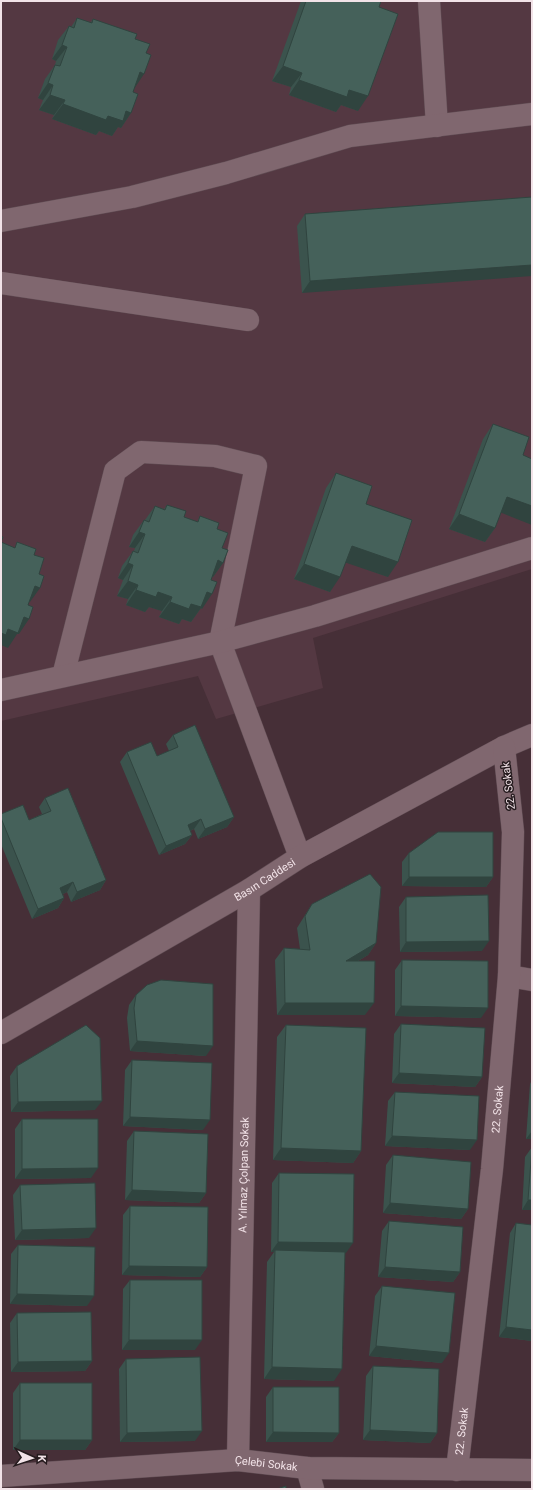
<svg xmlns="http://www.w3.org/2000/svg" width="533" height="1490" viewBox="0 0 533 1490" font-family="Roboto,sans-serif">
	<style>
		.built { fill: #543842 }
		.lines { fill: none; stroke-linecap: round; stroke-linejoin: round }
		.minor-casing { stroke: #5f4c53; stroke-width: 23 }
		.minor { stroke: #80676f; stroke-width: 22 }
		.wall { fill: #3b534d }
		.shaded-wall { fill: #30443f }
		.building { fill: #45615a; stroke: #30443f }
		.labels { text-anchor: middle; stroke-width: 3; stroke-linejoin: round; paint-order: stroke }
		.street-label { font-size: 11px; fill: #f2e3e8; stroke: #251b1e }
	</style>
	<rect width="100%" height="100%" fill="#462f37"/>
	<polygon class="built" points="1,1 532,1 532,569 313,638 323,688 216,719 198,676 1,721"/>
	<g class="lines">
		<g class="minor-casing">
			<g id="minor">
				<polyline points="429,1 437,126"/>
				<polyline points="1,221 132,197 226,173 350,136 532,114"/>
				<polyline points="1,283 248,320"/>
				<polyline points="63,676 115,471 141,452 215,456 256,466 220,642 300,857"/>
				<polyline points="1,690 220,642 315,616 532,548"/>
				<polyline points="509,976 532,980"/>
				<path id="s1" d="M1,1033l248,-143 51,-33 204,-110 28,-12"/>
				<path id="s2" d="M238,1460l11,-570"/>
				<polyline points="307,1468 313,1489"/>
				<path id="s3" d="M457,1470l35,-301 17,-193 4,-144 -9,-85"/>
				<path id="s4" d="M1,1476l237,-16 69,8 225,2"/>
			</g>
		</g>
		<use href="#minor" class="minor"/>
	</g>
	<g class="wall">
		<polygon points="301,1 381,1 379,7 358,111 341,105 336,112 289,95 291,87 272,81"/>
		<polygon points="77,18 90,23 93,19 135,39 134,89 133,92 131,113 121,128 118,127 112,136 99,131 96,135 52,119 54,115 39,110 43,100 38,98 45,79 55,65 56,61 52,59 58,40 69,26 71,27"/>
		<polygon points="532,197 302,293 297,226 305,214"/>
		<polygon points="493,424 523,455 495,528 485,542 449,529 483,439"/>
		<polygon points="336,473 366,504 388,577 346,562 330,592 294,579 326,488"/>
		<polygon points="167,505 184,517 197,522 200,516 217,529 222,548 223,563 213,577 212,577 202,609 201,608 191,622 182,619 179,624 159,617 162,611 149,607 145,612 126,605 128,599 117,596 123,580 118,578 122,566 133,551 134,551 135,548 129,547 133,535 144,520 145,520 155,506 164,509"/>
		<polygon points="173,735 234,817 227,827 198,839 194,829 190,831 192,835 185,844 159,855 120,762 127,752 157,756 169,751 166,744"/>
		<polygon points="45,798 106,880 100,890 71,902 67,892 63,894 64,898 58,908 32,919 1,844 1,814 29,820 42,814 39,807"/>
		<polygon points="409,853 493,877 486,887 402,886 402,862"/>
		<polygon points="406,897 482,951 400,952 399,907"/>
		<polygon points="312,904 376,943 368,955 358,961 365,1015 277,1015 275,960 284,948 300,949 297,928"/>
		<polygon points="402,960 481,1018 395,1016 395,970"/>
		<polygon points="136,995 206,1056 130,1051 127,1018 129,1005"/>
		<polygon points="401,1024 482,1077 475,1087 392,1083 394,1034"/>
		<polygon points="286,1025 361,1151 353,1163 273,1160 277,1037"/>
		<polygon points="532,1049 532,1065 531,1065"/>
		<polygon points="132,1060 203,1130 123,1126 125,1070"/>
		<polygon points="17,1066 95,1110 11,1112 10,1076"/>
		<polygon points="532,1080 532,1139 526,1139 530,1084"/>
		<polygon points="395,1092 470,1150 385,1146 388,1101"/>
		<polygon points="22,1119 91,1178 15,1179 15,1129"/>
		<polygon points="134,1131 206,1193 199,1203 125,1200 127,1141"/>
		<polygon points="532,1147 532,1210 522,1210 525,1157"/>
		<polygon points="393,1155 468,1209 461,1219 383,1213 386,1165"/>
		<polygon points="279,1173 346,1253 345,1253 334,1381 264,1379 267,1262 274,1252 271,1252 272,1183"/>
		<polygon points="20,1185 89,1238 15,1240 13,1195"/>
		<polygon points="130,1206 207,1267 200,1277 122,1275 123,1215"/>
		<polygon points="389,1221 460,1272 453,1282 378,1277 382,1231"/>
		<polygon points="516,1223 532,1341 499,1337 510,1233"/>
		<polygon points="18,1245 87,1306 10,1304 11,1254"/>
		<polygon points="130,1280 195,1350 122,1350 123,1289"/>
		<polygon points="382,1286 442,1363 369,1356 375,1296"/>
		<polygon points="17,1313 92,1361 85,1371 11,1372 10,1323"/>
		<polygon points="126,1359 195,1441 120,1442 119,1369"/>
		<polygon points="373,1366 437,1433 430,1443 363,1440 366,1376"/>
		<polygon points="20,1383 92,1440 85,1450 13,1450 13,1393"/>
		<polygon points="273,1387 339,1433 332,1442 266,1442 266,1397"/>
	</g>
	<g class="shaded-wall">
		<polygon points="62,45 67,47 56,61 52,59"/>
		<polygon points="283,66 302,73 291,87 272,81"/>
		<polygon points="140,72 144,74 134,89"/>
		<polygon points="299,80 349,90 368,96 358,111 341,105 336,112 289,95"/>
		<polygon points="48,83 53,85 43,100 38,98"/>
		<polygon points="50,95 65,100 54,115 39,110"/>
		<polygon points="63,104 108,116 126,111 131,113 121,128 118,127 112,136 99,131 96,135 52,119"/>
		<polygon points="532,265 532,276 302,293 310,281"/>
		<polygon points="507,497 532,506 532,525 497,511"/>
		<polygon points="459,514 495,528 485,542 449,529"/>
		<polygon points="139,532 145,534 135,548 129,547"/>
		<polygon points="352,546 398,562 388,577 341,561"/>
		<polygon points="218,560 223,563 213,577 208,575"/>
		<polygon points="128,563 133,565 123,580 118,578"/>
		<polygon points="304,564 340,577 330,592 294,579"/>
		<polygon points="128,581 138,585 128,599 117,596"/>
		<polygon points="35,586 40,588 30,602 24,600"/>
		<polygon points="136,590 158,592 172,597 162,611 149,607 145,612 126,605"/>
		<polygon points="207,592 212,594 202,609 201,608 191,622 182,619 179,624 159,617 170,602 191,604"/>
		<polygon points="24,617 29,619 19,634 17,634 8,648 1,645 1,633 8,629"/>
		<polygon points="234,817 227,827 198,839 205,829"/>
		<polygon points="201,819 194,829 181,834 188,825"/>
		<polygon points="192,835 185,844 159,855 166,846"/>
		<polygon points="409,877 493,877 486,887 402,886"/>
		<polygon points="106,880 100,890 71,902 77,892"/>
		<polygon points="73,882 67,892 54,898 60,888"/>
		<polygon points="64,898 58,908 32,919 38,909"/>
		<polygon points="489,941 482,951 400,952 406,942"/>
		<polygon points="376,943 368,955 337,973 346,961"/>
		<polygon points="285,1003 374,1003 365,1015 277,1015"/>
		<polygon points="401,1006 488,1008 481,1018 395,1016"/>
		<polygon points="137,1041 213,1046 206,1056 130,1051"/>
		<polygon points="399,1073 482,1077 475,1087 392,1083"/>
		<polygon points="102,1101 95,1110 11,1112 18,1102"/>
		<polygon points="130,1117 210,1120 203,1130 123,1126"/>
		<polygon points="532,1131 532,1139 526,1139"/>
		<polygon points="392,1136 477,1140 470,1150 385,1146"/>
		<polygon points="281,1148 361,1151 353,1163 273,1160"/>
		<polygon points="98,1168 91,1178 15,1179 22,1169"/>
		<polygon points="132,1190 206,1193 199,1203 125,1200"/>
		<polygon points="528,1200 532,1200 532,1210 522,1210"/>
		<polygon points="390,1203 468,1209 461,1219 383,1213"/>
		<polygon points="96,1228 89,1238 15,1240 22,1230"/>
		<polygon points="278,1242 353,1243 346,1253 275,1252 275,1250 274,1252 271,1252"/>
		<polygon points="129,1266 207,1267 200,1277 122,1275"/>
		<polygon points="385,1267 460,1272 453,1282 378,1277"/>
		<polygon points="17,1294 94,1296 87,1306 10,1304"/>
		<polygon points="506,1327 532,1330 532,1341 499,1337"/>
		<polygon points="129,1340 202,1340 195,1350 122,1350"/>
		<polygon points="376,1346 449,1353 442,1363 369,1356"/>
		<polygon points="92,1361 85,1371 11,1372 18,1362"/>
		<polygon points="272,1367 342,1369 334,1381 264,1379"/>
		<polygon points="370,1430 437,1433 430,1443 363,1440"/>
		<polygon points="202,1431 195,1441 120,1442 127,1433"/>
		<polygon points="273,1432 339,1433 332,1442 266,1442"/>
		<polygon points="20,1440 92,1440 85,1450 13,1450"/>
	</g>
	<g class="building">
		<polygon points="306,1 381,1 379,7 398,14 368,96 349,90 347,97 299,80 302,73 283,66"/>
		<polygon points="77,18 92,23 93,19 137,34 135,39 150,44 146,53 151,55 144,74 140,72 133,92 138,94 131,113 126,111 123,121 108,116 106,120 63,104 65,100 50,95 53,85 48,83 55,65 60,66 67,47 62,45 69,26 74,28"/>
		<polygon points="532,197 532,265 310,281 305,214"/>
		<polygon points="493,424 529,437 523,455 532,459 532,506 507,497 495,528 459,514"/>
		<polygon points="336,473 372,486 366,504 412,520 398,562 352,546 340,577 304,564"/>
		<polygon points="167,505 186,511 184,517 198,522 200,516 219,523 217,529 228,533 222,548 228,550 223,563 218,560 211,580 217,582 212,594 207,592 201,607 191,604 189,609 170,602 172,597 158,592 156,597 136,590 138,585 128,581 133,565 128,563 133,551 138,553 145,534 139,532 144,520 149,522 155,506 165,510"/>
		<polygon points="1,536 3,537 1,542"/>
		<polygon points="1,542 15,548 17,542 36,549 34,555 44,558 39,574 44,576 40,588 35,586 28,605 33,607 29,619 24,617 18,633 8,629 6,635 1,633"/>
		<polygon points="195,725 234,817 205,829 201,819 188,825 192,835 166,846 127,752 151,742 157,756 178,747 173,735"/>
		<polygon points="68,788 106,880 77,892 73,882 60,888 64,898 38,909 1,818 1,814 23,805 29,820 51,811 45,798"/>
		<polygon points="438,832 493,832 493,877 409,877 409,853"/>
		<polygon points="370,874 381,887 376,943 346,961 375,961 374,1003 285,1003 284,948 310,950 305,916 312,904"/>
		<polygon points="488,895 489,941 406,942 406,897"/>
		<polygon points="402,960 488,961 488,1008 401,1006"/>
		<polygon points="161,980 213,984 213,1046 137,1041 134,1008 136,995 147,985"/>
		<polygon points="401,1024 485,1028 482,1077 399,1073"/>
		<polygon points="86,1025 100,1038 102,1101 18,1102 17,1066"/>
		<polygon points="286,1025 366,1028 361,1151 281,1148"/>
		<polygon points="132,1060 212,1063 210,1120 130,1117"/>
		<polygon points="395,1092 479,1096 477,1140 392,1136"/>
		<polygon points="22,1119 98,1119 98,1168 22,1169"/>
		<polygon points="134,1131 208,1134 206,1193 132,1190"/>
		<polygon points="532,1147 532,1200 528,1200"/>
		<polygon points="393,1155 471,1162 468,1209 390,1203"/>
		<polygon points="279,1173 354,1174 353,1243 278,1242"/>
		<polygon points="95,1183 96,1228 22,1230 20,1185"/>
		<polygon points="130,1206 208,1207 207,1267 129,1266"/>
		<polygon points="389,1221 463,1227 460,1272 385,1267"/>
		<polygon points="516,1223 532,1225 532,1330 506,1327"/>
		<polygon points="18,1245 95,1247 94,1296 17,1294"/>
		<polygon points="275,1250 345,1252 342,1369 272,1367"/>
		<polygon points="130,1280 202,1280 202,1340 129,1340"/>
		<polygon points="382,1286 455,1293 449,1353 376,1346"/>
		<polygon points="91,1312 92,1361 18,1362 17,1313"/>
		<polygon points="200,1357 202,1431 127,1433 126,1359"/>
		<polygon points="373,1366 439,1369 437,1433 370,1430"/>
		<rect x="20" y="1383" width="72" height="57"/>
		<polygon points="273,1387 339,1387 339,1433 273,1432"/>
		<polygon points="286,1486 286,1489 277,1489"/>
	</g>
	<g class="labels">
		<g class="street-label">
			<text transform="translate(508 786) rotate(-97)" y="4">22. Sokak</text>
			<text dy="4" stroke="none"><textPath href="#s1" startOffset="305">Basın Caddesi</textPath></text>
			<text dy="4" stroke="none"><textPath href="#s3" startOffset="363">22. Sokak</textPath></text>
			<text dy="4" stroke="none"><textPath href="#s2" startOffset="285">A. Yılmaz Çolpan Sokak</textPath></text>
			<text dy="4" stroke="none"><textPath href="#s3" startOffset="39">22. Sokak</textPath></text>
			<text dy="4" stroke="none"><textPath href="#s4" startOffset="266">Çelebi Sokak</textPath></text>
		</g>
	</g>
	<rect width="533" height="1490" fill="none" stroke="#f2e3e8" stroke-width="4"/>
	<g transform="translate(32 1458) rotate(93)" stroke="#251b1e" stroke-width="3" paint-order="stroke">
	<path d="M0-3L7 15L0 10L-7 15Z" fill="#f2e3e8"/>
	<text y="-6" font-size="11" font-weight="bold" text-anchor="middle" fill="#f2e3e8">K</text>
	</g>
</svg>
